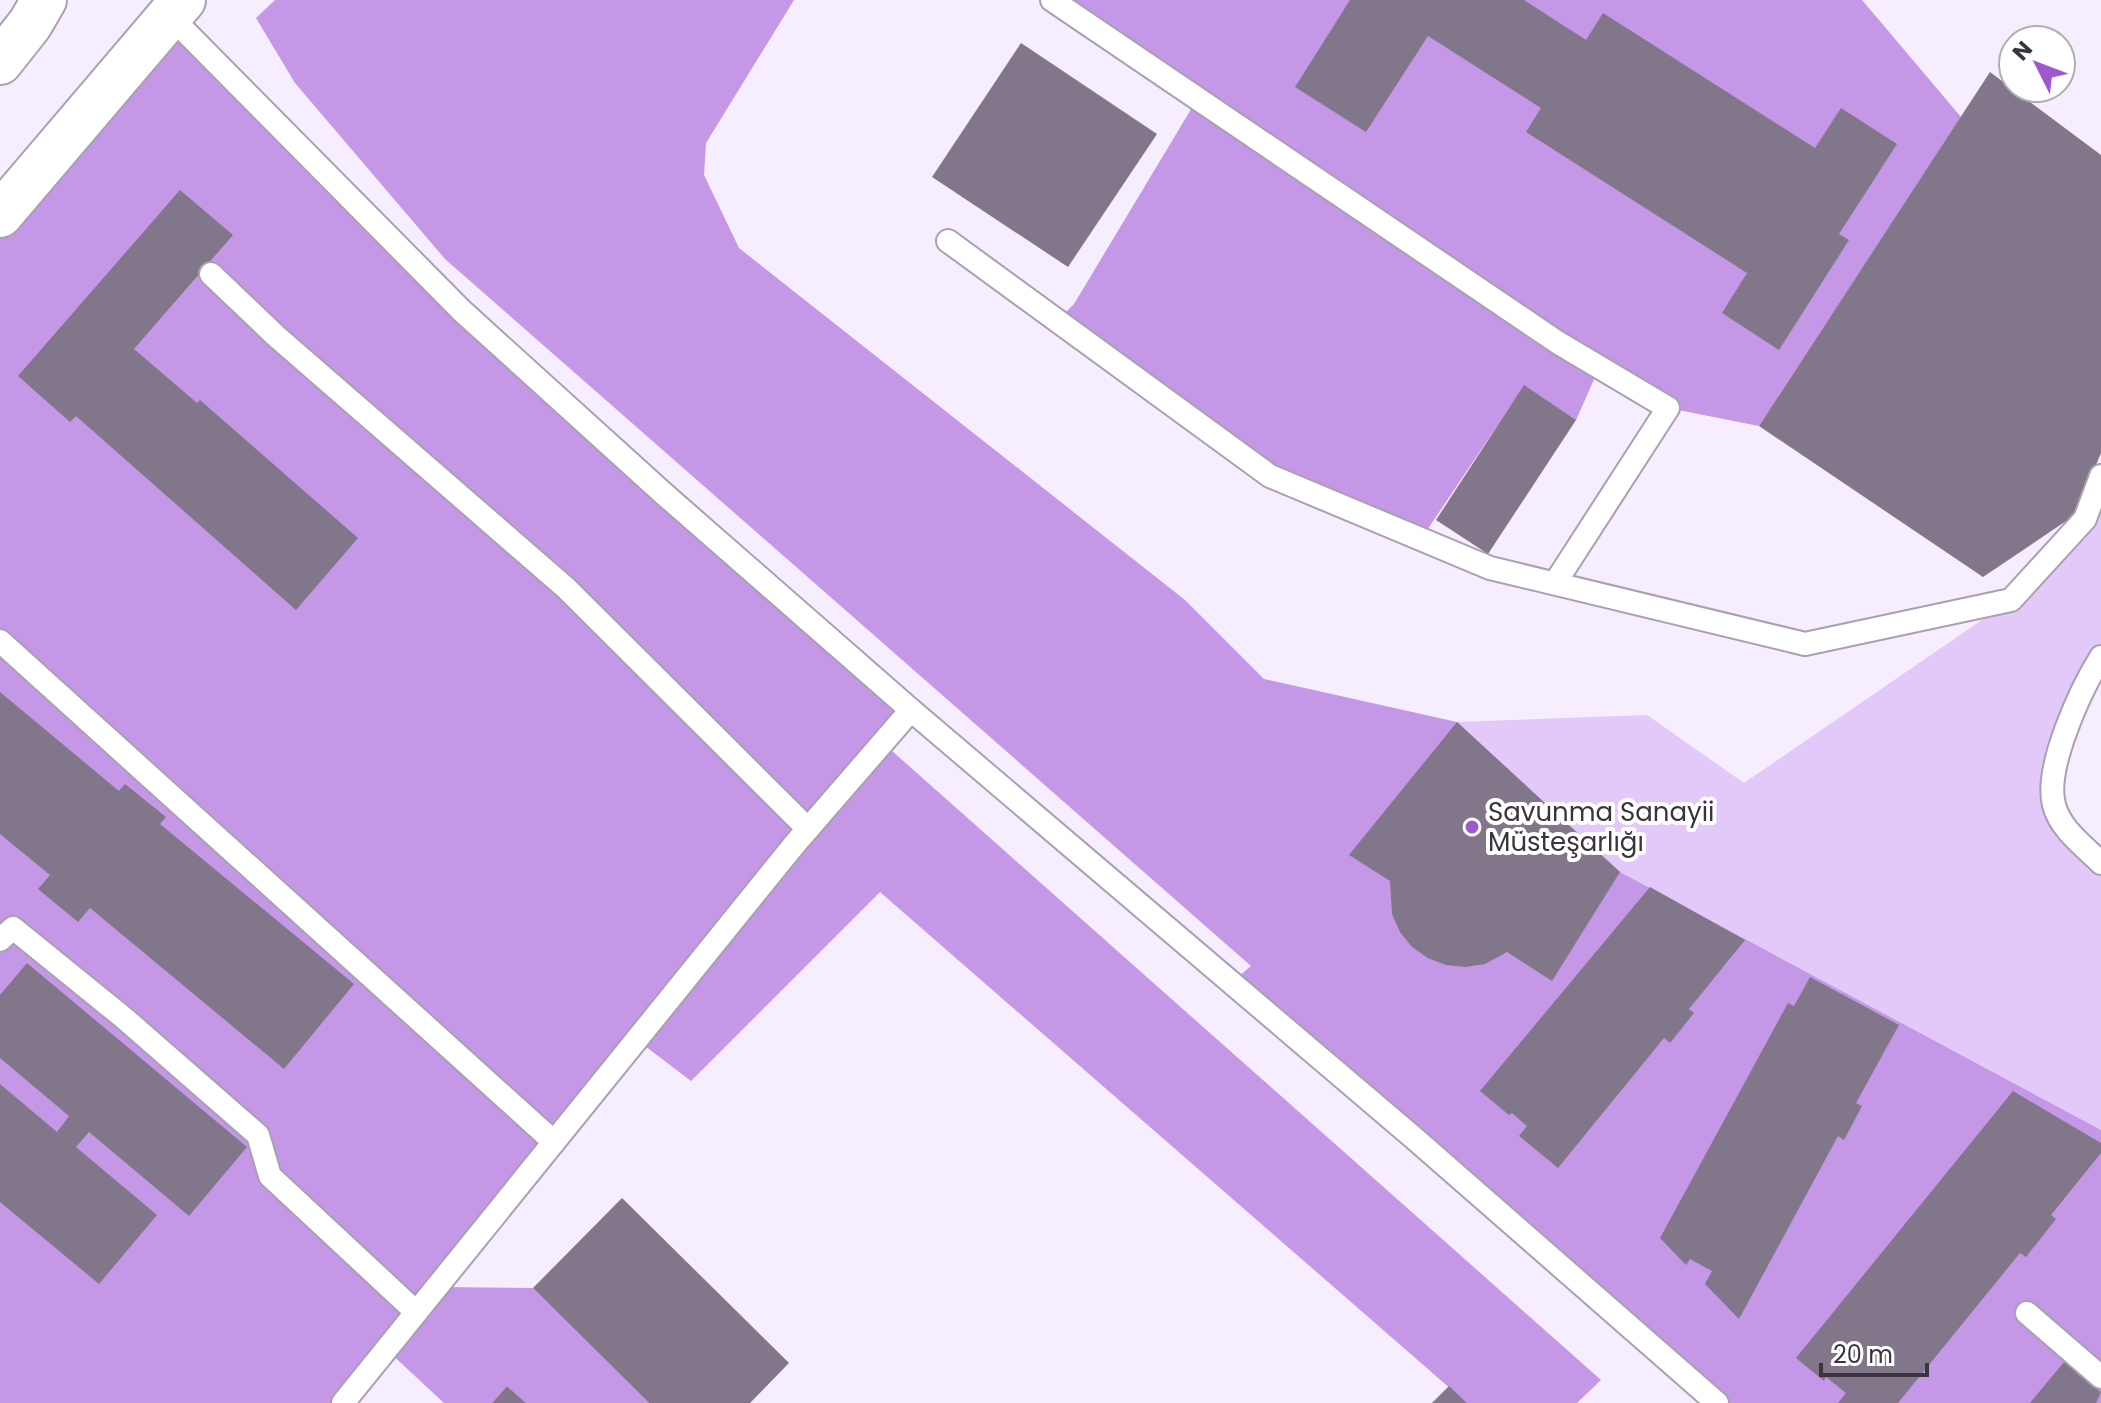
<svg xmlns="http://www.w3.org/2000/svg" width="2101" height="1403" viewBox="0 0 2101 1403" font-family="Poppins,sans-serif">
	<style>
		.green { fill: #e3c8fa }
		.forest { fill: #c497e7 }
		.building { fill: #82778a }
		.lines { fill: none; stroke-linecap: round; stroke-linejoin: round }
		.service-casing { stroke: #aa9fb3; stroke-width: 26 }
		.primary-casing { stroke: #aa9fb3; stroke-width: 48 }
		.service { stroke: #fff; stroke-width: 22 }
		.primary { stroke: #fff; stroke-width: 44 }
		.poi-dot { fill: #9e58cd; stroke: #fff; stroke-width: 3 }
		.labels { text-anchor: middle; stroke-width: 8; stroke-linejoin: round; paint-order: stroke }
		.poi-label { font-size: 26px; fill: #3a353d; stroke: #fff; text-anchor: start }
	</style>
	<rect width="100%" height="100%" fill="#f6edfe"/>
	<polygon class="green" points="2101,476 2101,657 2094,668 2054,804 2101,863 2101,1130 1620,872 1457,722 1647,715 1744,783 2011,600 2085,519"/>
	<g class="forest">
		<polygon points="275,0 794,0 706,143 704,175 739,248 1185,600 1264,679 1457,722 1620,872 2101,1130 2101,1403 1717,1403 1231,983 1251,966 445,259 295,83 256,18"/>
		<polygon points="1052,0 1862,0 1961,117 1759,426 1668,408 1599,368 1576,420 1524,386 1421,539 1270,476 1057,321 1074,304 1196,101"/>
		<polygon points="169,15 462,311 911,710 883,743 1601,1380 1577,1403 1467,1403 880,892 691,1081 637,1040 438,1287 533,1288 649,1403 526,1403 507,1386 492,1403 444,1403 387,1350 343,1403 0,1403 0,215"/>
	</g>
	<g class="building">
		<polygon points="1350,0 1524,0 1586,40 1603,13 1815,148 1841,108 1897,144 1839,234 1849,240 1779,350 1722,313 1747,273 1526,132 1541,108 1428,36 1366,132 1295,87"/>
		<polygon points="1021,43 1157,134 1068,267 932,177"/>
		<polygon points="1990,72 2101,155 2101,453 2075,515 1983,577 1759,426"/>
		<polygon points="180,190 233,235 134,349 197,403 200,400 358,538 296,610 76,416 70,422 18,376"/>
		<polygon points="1524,385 1576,420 1488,554 1436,520"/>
		<polygon points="0,692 119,791 125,784 166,817 160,824 354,984 284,1069 90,908 78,922 38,889 50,875 0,834"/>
		<polygon points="1457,722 1620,872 1552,981 1507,952 1485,964 1465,967 1446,965 1428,958 1412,947 1400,932 1392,914 1390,881 1349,855"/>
		<polygon points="1650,887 1745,940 1689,1009 1694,1013 1670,1043 1664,1038 1558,1168 1519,1136 1527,1126 1512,1113 1509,1115 1480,1091"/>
		<polygon points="27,963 247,1147 189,1216 89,1132 76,1147 157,1215 99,1284 0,1202 0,1084 57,1132 69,1116 0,1058 0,995"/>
		<polygon points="1810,977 1899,1025 1856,1103 1862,1106 1844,1140 1838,1136 1739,1319 1705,1284 1712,1271 1690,1259 1686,1265 1660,1238 1788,1003 1794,1006"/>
		<polygon points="2013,1091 2101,1143 2101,1153 2051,1215 2056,1219 2026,1257 2020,1253 1898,1403 1838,1403 1846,1393 1826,1377 1824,1381 1796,1358"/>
		<polygon points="622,1198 789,1363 750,1403 649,1403 533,1288"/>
		<polygon points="2064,1362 2101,1392 2096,1403 2030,1403"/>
		<polygon points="507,1386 526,1403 492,1403"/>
		<polygon points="1449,1386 1467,1403 1432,1403"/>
	</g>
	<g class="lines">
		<g class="service-casing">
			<g id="service">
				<polyline points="1052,0 1557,342 1668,408 1555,583"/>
				<polyline points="169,15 462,311 664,494 911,710 1414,1138 1717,1403"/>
				<polyline points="948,241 1270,476 1490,568 1805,644 2011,600 2085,519 2101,476"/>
				<polyline points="211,274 276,336 566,588 808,829"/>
				<polyline points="0,641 554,1142"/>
				<path d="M2101,657c-20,32 -57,111 -47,148 6,24 30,41 47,58"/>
				<polyline points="0,940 13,928 124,1018 258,1135 270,1176 416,1312"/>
				<polyline points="2027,1313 2101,1377"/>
				<polyline points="343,1403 794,845 911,710"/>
			</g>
		</g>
		<g class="primary-casing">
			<g id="primary">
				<polyline points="0,62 30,24 44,0"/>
				<polyline points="0,215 183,0"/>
			</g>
		</g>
		<use href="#service" class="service"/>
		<use href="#primary" class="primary"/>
	</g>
	<circle class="poi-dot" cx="1472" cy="827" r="8"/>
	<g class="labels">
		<g class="poi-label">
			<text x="1488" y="821">Savunma Sanayii<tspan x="1488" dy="30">Müsteşarlığı</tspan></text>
		</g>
	</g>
	<g transform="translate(2037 64) rotate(312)"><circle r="38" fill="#ffffff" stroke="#b0aeb1" stroke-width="2"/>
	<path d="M0-6L14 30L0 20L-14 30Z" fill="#9e58cd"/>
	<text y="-12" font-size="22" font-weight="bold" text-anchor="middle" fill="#3a353d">N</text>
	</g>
	<path d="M1821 1363v12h106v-12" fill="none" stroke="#3a353d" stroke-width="4"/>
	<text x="1833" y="1363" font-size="24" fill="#3a353d" stroke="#ffffff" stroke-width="6" paint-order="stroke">20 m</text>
</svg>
